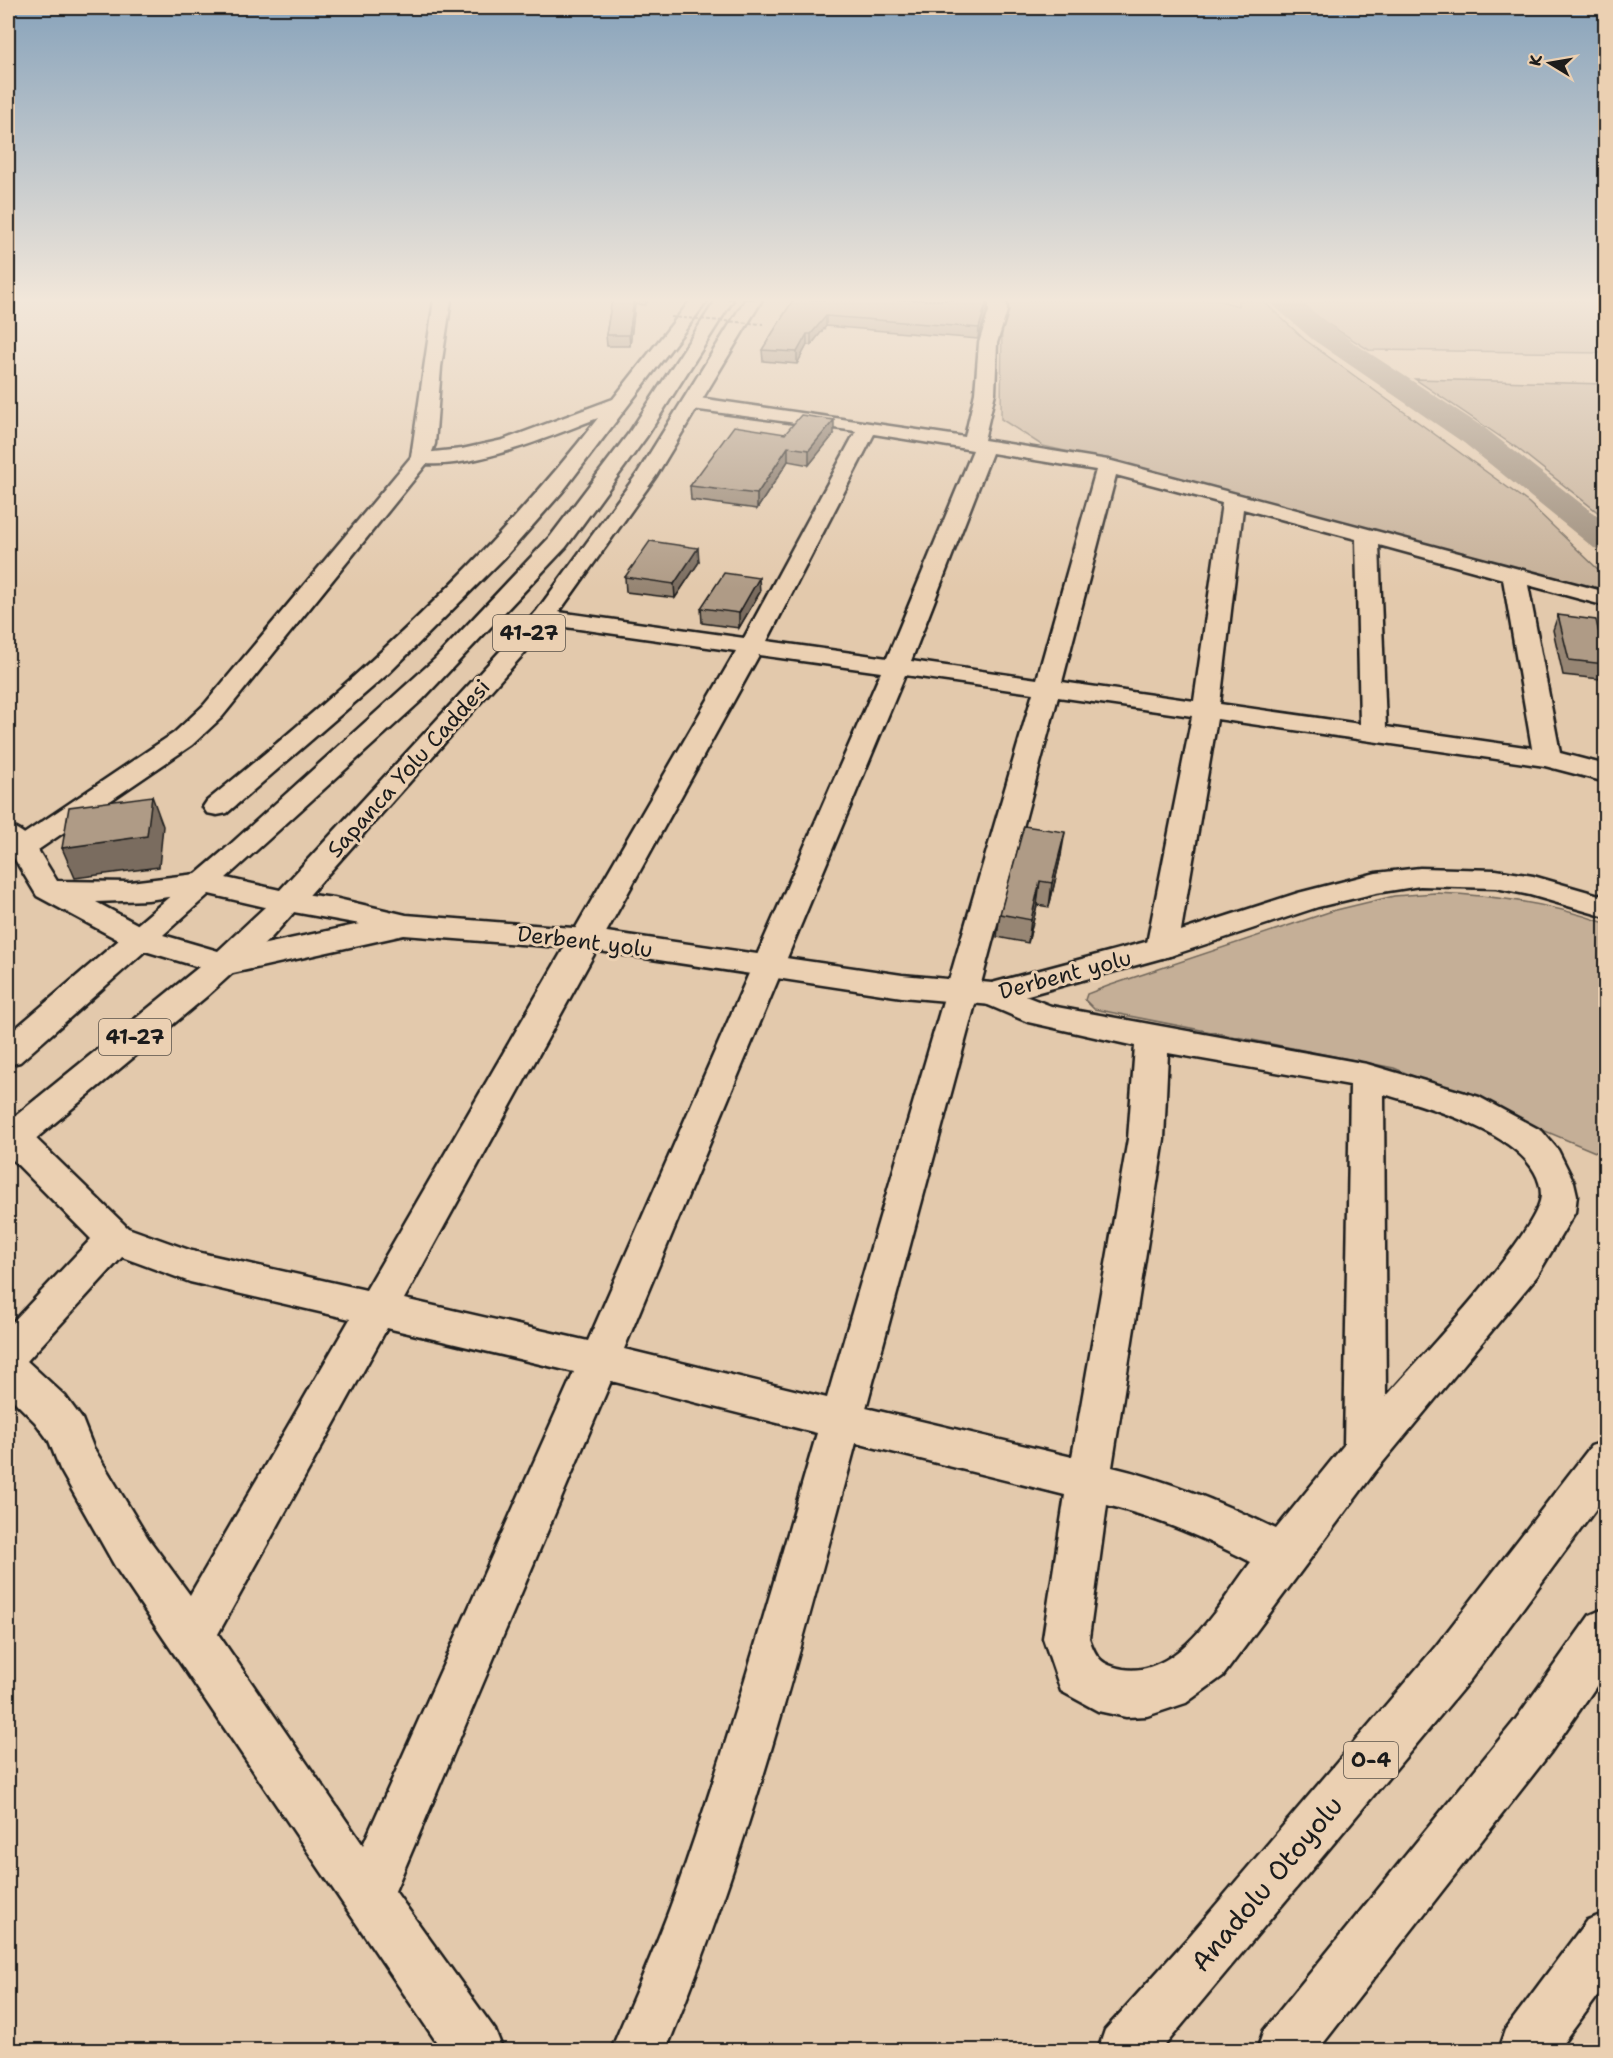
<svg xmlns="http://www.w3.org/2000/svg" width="1613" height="2058" viewBox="0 0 1613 2058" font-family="'Shantell Sans',sans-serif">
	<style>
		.green { fill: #c5af97; stroke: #70665a; stroke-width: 1.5 }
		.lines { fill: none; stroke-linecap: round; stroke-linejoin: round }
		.river { fill: #998977; fill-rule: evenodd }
		.street-casing { stroke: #1c1c1c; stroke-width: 5 }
		.secondary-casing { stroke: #1c1c1c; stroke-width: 5 }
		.highway-casing { stroke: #1c1c1c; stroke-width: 5 }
		.street { fill: #ebd0b2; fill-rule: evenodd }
		.secondary { fill: #ebd0b2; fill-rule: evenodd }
		.highway { fill: #ebd0b2; fill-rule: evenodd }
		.path-bridge { stroke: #1c1c1c; stroke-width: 2; stroke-dasharray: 4 2; stroke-linecap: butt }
		.wall { fill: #968573; stroke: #1c1c1c; stroke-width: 1.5 }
		.shaded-wall { fill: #7a6c5e; stroke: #1c1c1c; stroke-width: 1.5 }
		.building { fill: #af9b86; stroke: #1c1c1c; stroke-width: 1.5 }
		.labels { text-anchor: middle; stroke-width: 6; stroke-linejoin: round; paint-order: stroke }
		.shield { fill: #ebd0b2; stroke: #5a5249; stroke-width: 1.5 }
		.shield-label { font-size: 21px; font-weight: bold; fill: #1c1c1c }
		.street-label { font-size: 22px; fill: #1c1c1c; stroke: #ebd0b2 }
		.near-street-label { font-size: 27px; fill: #1c1c1c; stroke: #ebd0b2 }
	</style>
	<rect width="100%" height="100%" fill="#e3c9ac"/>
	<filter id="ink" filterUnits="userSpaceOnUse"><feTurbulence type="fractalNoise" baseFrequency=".0167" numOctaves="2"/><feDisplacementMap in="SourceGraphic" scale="12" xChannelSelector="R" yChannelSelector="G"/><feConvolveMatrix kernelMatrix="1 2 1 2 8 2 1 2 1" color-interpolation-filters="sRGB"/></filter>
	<g filter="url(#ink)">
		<g class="green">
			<polygon points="997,300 1218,300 1238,306 1238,300 1262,300 1304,339 1529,503 1605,576 1605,595 1127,465 1043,446 1001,419 1002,318"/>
			<polygon points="1297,300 1605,300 1605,353 1369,350 1326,323"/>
			<polygon points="1415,379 1605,384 1605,518 1517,448"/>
			<path d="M1435,893c58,2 115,10 170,30v233l-211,-88 -300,-59 -9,-9 2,-6 21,-8 224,-75 62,-15z"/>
		</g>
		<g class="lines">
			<polygon class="river" points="1267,300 1297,300 1354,343 1486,429 1606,523 1606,551 1594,548 1464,443 1312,339"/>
			<g class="street-casing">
				<g id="street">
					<path d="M691,300h17l-145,191 -59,67 -114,114 -163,141 -10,2 -10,-2 -4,-6 4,-6c143,-116 278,-237 391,-383 -46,18 -136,56 -184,44l-3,-4 3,-4 48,-5 41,-9 110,-41z"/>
					<path d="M989,300h17l1,11 -10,32 -2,50 -11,47 124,20 498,132v14l-78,-21 32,168 46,12v17l-61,-16 -328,-47 -39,229 -5,7 -11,3 -11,-3 -5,-7 46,-232 -134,-19 -78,290 12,-4 59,23 316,58 112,33 63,34 16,19 16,32 3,13 -2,17 -38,64 -163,197 -151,203 -37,27 -39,13 -21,1 -28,-6 -37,-20 -18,-53 22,-143 -209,-52c-55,205 -108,410 -190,607h-55c22,-52 45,-103 64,-156 54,-151 97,-307 142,-461l-206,-52 -216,510 100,139 8,20h-61l-326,-482 -56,-99 -11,-28 -14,-19 -27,-27v-68l83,-88 -83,-84v-30l17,3 103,100 64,23 174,39 370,-639 -192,-27 -8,-2 -4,-5 4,-5 8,-2 200,28 112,-207 -164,-22 -10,-6 3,-4 7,-2 273,40 10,-44 4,-50 10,-32zM874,434l99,16 -86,208 -120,-17zM992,453l104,17 -59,209 -126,-18zM1116,475l106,28 -28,198 -132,-19zM1243,509l113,30 4,185 -140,-20zM1379,545l124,34 29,169 -146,-21zM759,655l122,17 -293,669 -184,-42zM905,675l128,18 -206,705 -203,-49zM977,997l4,5 47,20 107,24 -7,93 -56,318 -206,-49zM1168,1053l182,32 -6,360 -68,84c-53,-26 -106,-48 -164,-62l52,-328zM1384,1094c44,13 157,43 157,101 -1,37 -126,168 -155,202zM122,1257l68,25 160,37 -160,276 -42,-57 -55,-91 -11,-28 -17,-23 -38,-35zM387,1328l187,44 -211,473 -145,-211zM1107,1505c51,13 97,33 144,57 -29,38 -71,116 -128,107 -22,-4 -27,-11 -34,-31z"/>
					<path d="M8,826c13,3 21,11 29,22l-5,6 -10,3 -14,-7z"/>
					<polygon points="1606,1913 1606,1985 1558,2050 1498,2050 1505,2030 1587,1920"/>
				</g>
			</g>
			<g class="secondary-casing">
				<g id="secondary">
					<polygon points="434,300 451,300 441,367 435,444 428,462 222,717 192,745 38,850 57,881 130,882 204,873 215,876 219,883 215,890 148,900 96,902 150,931 155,938 150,945 139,948 128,945 37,896 8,848 12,842 174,733 204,705 411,457"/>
					<polygon points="1420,868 1496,870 1533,876 1606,897 1606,917 1530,895 1496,888 1420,886 1376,893 1318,907 1173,955 992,1005 902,997 586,949 404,935 224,975 213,972 208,964 213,956 224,953 360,924 277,909 273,902 277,895 288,892 334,898 406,915 586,929 902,975 992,983 1153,940 1298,893 1376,873"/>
				</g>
			</g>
			<g class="highway-casing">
				<g id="highway">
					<path d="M716,300h17l-86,136 -81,111 -143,152 -197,179 54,12 256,-278 101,-138 108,-174h17l-106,176 -104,146 -281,316 -64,58 -186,155 -13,3v-32l191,-155 -54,-16 -125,111 -12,3v-30l215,-184 212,-192 115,-122 79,-104zM209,894l56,13 -47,44 -55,-16z"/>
					<polygon points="1606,1441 1606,1495 1470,1680 1161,2050 1098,2050 1105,2030 1187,1939 1436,1646 1591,1446"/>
					<polygon points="1606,1608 1606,1672 1550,1753 1318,2050 1257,2050 1264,2030 1516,1719 1590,1615"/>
				</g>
			</g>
			<use href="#street" class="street"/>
			<use href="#secondary" class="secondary"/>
			<use href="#highway" class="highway"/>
			<polyline class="path-bridge" points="671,317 763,324"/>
		</g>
		<g class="wall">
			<polygon points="612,300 649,300 645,305 635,304 630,346 607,346 606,335"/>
			<polygon points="793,300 988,300 987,311 978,339 826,326 811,345 807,345 797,364 763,361 762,350"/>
			<polygon points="785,434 834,434 809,465 788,461 757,509 691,500 690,486"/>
			<polygon points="699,562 675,598 626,592 625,577"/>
			<polygon points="760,592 739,628 702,623 701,608"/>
			<polygon points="1558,615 1605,660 1605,666 1600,679 1563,675 1553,630"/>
			<polygon points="1061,855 1049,907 1037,905 1028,943 997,937 1000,914"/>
		</g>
		<g class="shaded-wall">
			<polygon points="634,300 635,300 635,304 630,346 629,335"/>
			<polygon points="988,300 987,311 978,339 979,328"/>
			<polygon points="826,316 826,326 811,345 811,334"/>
			<polygon points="807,334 807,345 797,364 797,352"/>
			<polygon points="834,420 834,434 809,465 809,450"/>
			<polygon points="788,447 788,461 757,509 757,494"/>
			<polygon points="698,548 699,562 675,598 674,584"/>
			<polygon points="759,578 760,592 739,628 739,613"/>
			<polygon points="152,796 163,826 159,867 75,878 62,848"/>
			<polygon points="1065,832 1061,855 1049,907 1052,883"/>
			<polygon points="1040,881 1037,905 1028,943 1031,920"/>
		</g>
		<g class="building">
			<polygon points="612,300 634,300 629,335 606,335"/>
			<polygon points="793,300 987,300 979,328 826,316 811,334 807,334 797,352 762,350"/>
			<polygon points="801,415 834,420 809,450 788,447 757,494 690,486 734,426 785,434"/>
			<polygon points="650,541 698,548 674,584 625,577"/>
			<polygon points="724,573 759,578 739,613 701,608"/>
			<polygon points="1558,615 1596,620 1605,660 1605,664 1569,660"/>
			<polygon points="152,796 147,836 62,848 69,807"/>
			<polygon points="1024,826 1065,832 1052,883 1040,881 1031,920 1000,914"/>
		</g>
	</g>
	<linearGradient id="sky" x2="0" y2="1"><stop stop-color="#88a3bb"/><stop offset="0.51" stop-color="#f2e7da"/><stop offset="1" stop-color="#f2e7da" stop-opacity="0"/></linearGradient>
	<rect width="1613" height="589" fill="url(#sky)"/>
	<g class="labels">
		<g class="shield">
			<rect x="493" y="615" width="72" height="36" rx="4.5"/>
			<rect x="99" y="1019" width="72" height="36" rx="4.5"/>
			<rect x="1344" y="1742" width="54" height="36" rx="4.5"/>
		</g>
		<g class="shield-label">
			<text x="529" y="640">41-27</text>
			<text x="135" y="1044">41-27</text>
			<text x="1371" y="1767">O-4</text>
		</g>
		<g class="street-label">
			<text transform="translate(408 768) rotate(-48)" y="8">Sapanca Yolu Caddesi</text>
			<text transform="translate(585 941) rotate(7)" y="8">Derbent yolu</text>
			<text transform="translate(1065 974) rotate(-15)" y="8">Derbent yolu</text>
		</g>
		<g class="near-street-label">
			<text transform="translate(1267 1884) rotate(-50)" y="9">Anadolu Otoyolu</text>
		</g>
	</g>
	<rect width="1613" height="2058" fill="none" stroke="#ebd0b2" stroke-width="30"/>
	<rect x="15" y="15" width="1583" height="2028" fill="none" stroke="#1c1c1c" stroke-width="2" filter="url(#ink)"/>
	<g transform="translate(1550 63) rotate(281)" stroke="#ebd0b2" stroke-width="4.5" paint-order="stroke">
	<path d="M0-4.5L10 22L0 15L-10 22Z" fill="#1c1c1c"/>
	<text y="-9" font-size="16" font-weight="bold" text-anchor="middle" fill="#1c1c1c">K</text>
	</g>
</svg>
